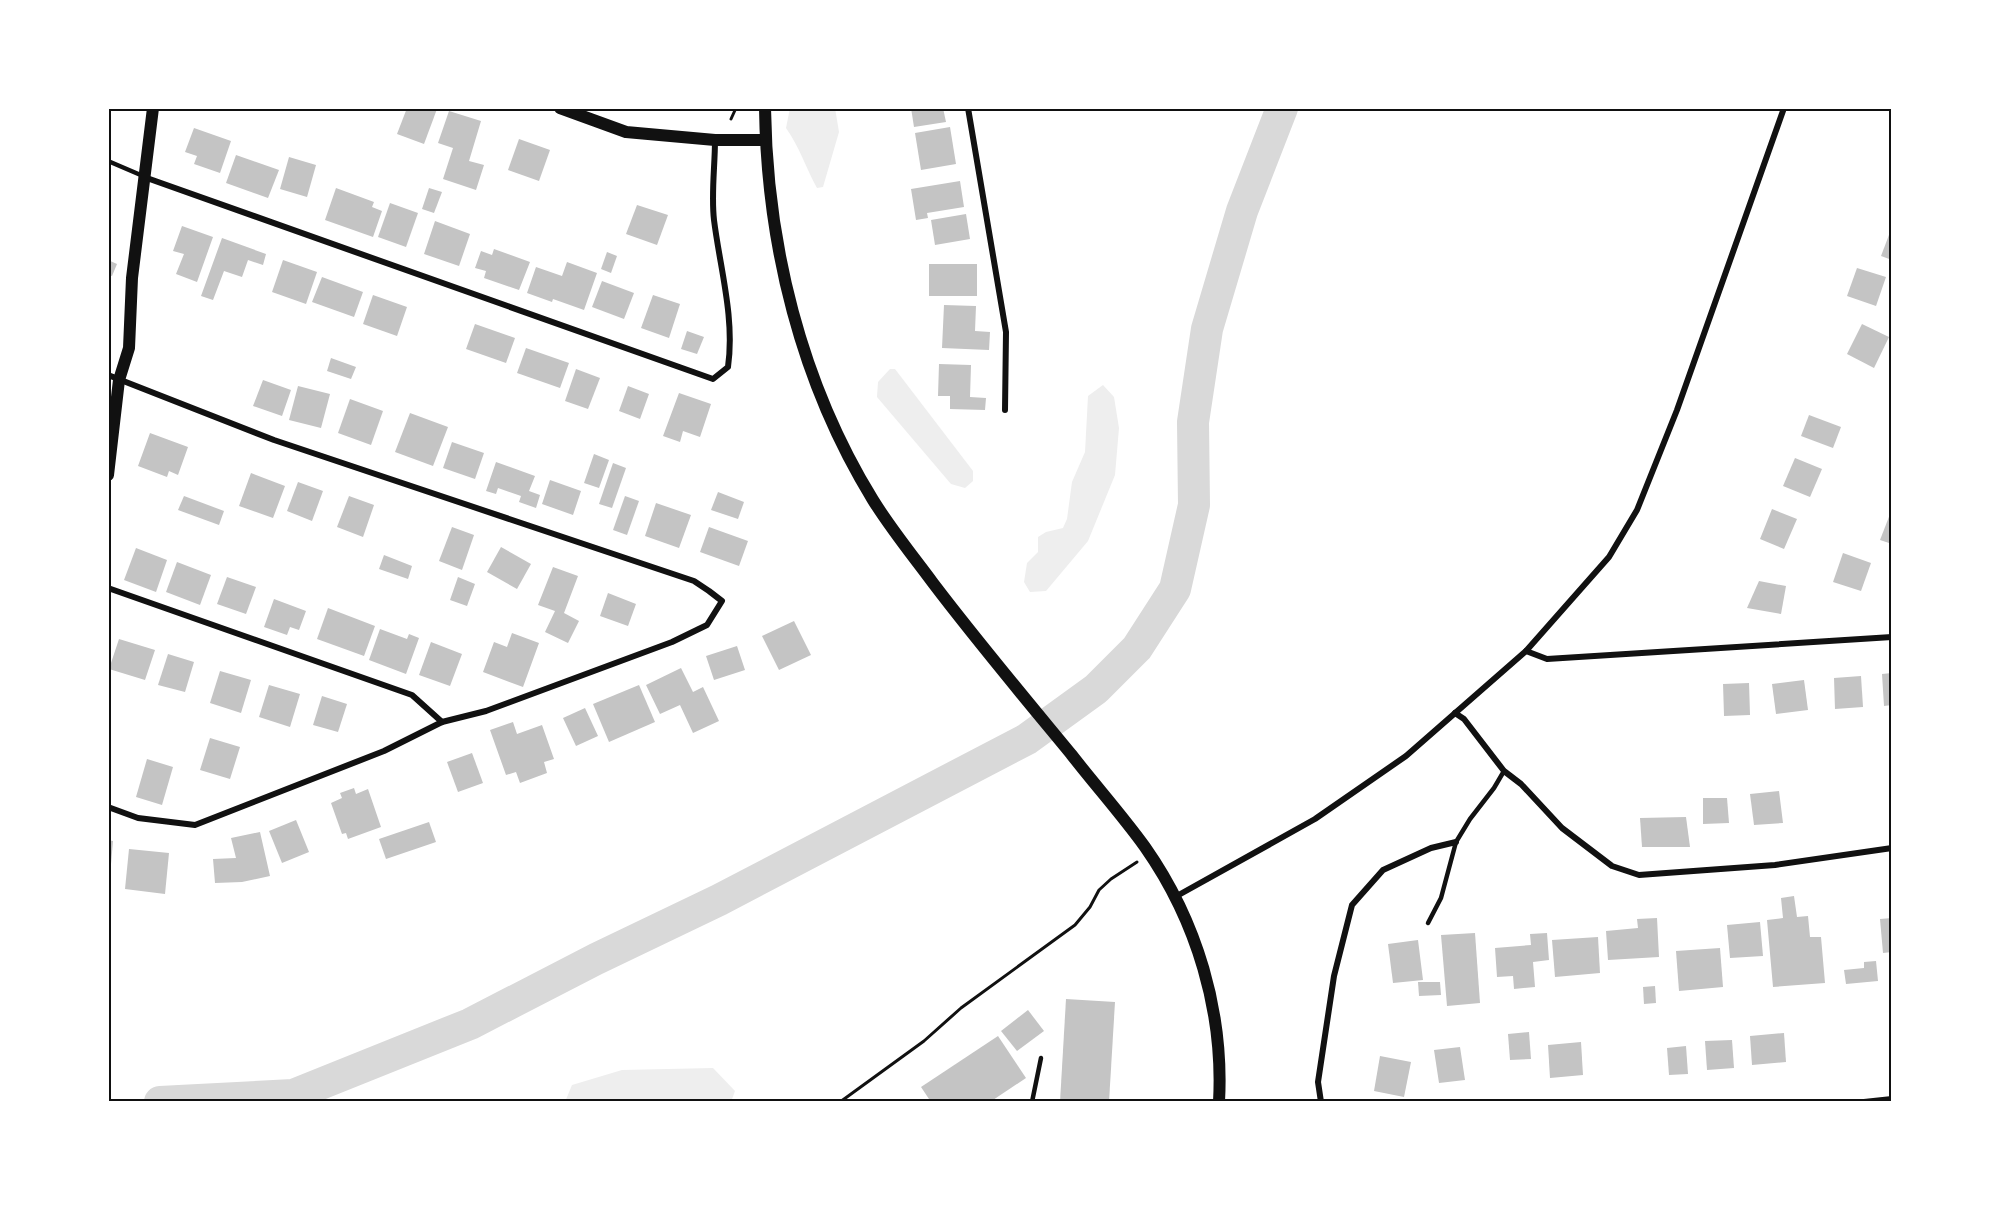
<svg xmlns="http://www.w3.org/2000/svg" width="2000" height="1210" viewBox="0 0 2000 1210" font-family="Commissioner,sans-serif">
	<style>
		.green { fill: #eee }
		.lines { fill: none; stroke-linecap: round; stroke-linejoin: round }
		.river { stroke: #d9d9d9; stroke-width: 32 }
		.building { fill: #c4c4c4 }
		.path { stroke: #111; stroke-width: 3 }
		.service { stroke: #111; stroke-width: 4.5 }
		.minor { stroke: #111; stroke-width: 6 }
		.secondary { stroke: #111; stroke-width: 12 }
		.neatline { fill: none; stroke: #111; stroke-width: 2 }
	</style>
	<rect width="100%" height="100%" fill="#fff"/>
	<g class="green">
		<path d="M790,108h45l4,24 -16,55 -6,1c-11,-20 -18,-42 -31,-60z"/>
		<polygon points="890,369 895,369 973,471 973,481 965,488 951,484 877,397 878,382"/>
		<polygon points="1103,385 1114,397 1119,428 1115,475 1088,541 1046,591 1030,592 1024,582 1027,563 1038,552 1038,537 1046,532 1063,528 1067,519 1072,482 1085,452 1088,396"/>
		<polygon points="713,1068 735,1091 731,1102 565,1102 572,1085 622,1070"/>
	</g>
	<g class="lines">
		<polyline class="river" points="160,1102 293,1095 470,1024 596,959 719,900 1027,739 1096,689 1137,648 1175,589 1194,505 1193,422 1207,329 1242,211 1282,108"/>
	</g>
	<g class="building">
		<polygon points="407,108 437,109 424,144 397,134"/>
		<polygon points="911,108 943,108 946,122 914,127"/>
		<polygon points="449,111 481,121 469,161 484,165 476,190 443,179 453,148 438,143"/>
		<polygon points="950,127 956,164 921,170 915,133"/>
		<polygon points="194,128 231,141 220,173 194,164 197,156 185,152"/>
		<polygon points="519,139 550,150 539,181 508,170"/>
		<polygon points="236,155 279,170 268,198 226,183"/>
		<polygon points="289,157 316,165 307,197 280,189"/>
		<polygon points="960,181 964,207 927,213 928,218 916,220 911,189"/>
		<polygon points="336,188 374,202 372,207 382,211 373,237 325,220"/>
		<polygon points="429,188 442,192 434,213 422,209"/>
		<polygon points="390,203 418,213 406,247 378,237"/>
		<polygon points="637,205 668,215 657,245 626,234"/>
		<polygon points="966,214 970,239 935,245 931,220"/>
		<polygon points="435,221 470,234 459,266 424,254"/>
		<polygon points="182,226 213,237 197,282 176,274 184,254 173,251"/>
		<polygon points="1892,227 1892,260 1881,256"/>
		<polygon points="222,238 266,254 263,265 248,260 242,277 224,271 213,300 201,296"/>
		<polygon points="494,249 530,262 519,290 484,278 486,271 475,268 481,251 492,255"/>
		<polygon points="607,252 617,256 611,273 601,269"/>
		<polygon points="108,260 117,264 112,276 108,275"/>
		<polygon points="283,260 317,272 306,304 272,292"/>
		<polygon points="567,262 597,273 584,310 553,299 552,302 527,293 536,267 562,276"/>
		<rect x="929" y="264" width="48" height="32"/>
		<polygon points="1857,268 1886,277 1876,306 1847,296"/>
		<polygon points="322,277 363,292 354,317 312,302"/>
		<polygon points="602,281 634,293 624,319 592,307"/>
		<polygon points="373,295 407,307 397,336 363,324"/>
		<polygon points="653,295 680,304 669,338 641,328"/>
		<polygon points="944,305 976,306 975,331 990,332 989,350 942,348"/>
		<polygon points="475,324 515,338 506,363 466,349"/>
		<polygon points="1862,324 1889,337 1874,368 1847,354"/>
		<polygon points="687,331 704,337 697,354 681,349"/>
		<polygon points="526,348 569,363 560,388 517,373"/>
		<polygon points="331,358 356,367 351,379 327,371"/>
		<polygon points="939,364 971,365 970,397 986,398 985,410 950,409 950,396 938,396"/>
		<polygon points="576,369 600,378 588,409 565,401"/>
		<polygon points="263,380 291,390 282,416 253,406"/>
		<polygon points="298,386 330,394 321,428 289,420"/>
		<polygon points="628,386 649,394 640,419 619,411"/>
		<polygon points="679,393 711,404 700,437 683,431 680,442 663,436"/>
		<polygon points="350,399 383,411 371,445 338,433"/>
		<polygon points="410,413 448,427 433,466 395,452"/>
		<polygon points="1809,415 1841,427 1833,448 1801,436"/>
		<polygon points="150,433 188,447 178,475 169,471 167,477 138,466"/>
		<polygon points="452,442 484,453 475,479 443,468"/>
		<polygon points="594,454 609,460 599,488 584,483"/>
		<polygon points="1795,458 1822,469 1810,497 1783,486"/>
		<polygon points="496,462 535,476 529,491 540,495 536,508 519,502 521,496 498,488 496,494 486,491"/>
		<polygon points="613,463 626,468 612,508 599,504"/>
		<polygon points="251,473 285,486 273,518 239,506"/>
		<polygon points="550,480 581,491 573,515 542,504"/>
		<polygon points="298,482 323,491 312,521 287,511"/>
		<polygon points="718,492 744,502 738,519 711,510"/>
		<polygon points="184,496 224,511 219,525 178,510"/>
		<polygon points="349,496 374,505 363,537 337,527"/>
		<polygon points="625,496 639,501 627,535 613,530"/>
		<polygon points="656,503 691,515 679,548 645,536"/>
		<polygon points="1772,509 1797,519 1784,549 1760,539"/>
		<polygon points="1892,509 1892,544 1880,540"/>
		<polygon points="452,527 474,535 462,570 439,561"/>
		<polygon points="709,527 748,541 739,566 700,552"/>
		<polygon points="501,547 531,564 517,589 487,572"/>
		<polygon points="136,548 167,560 156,592 124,580"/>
		<polygon points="1843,553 1871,563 1861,591 1833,582"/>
		<polygon points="384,555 412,566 408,579 379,569"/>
		<polygon points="177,562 211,575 200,605 166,592"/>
		<polygon points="553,567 578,576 564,613 579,621 568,643 545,632 555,611 538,605"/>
		<polygon points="227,577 256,587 246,614 217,604"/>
		<polygon points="458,577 475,584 467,606 450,600"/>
		<polygon points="1759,581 1786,586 1781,614 1747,608"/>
		<polygon points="608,593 636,604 628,626 600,616"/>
		<polygon points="274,599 306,611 299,630 290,627 287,635 264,627"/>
		<polygon points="328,608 375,626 364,656 317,639"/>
		<polygon points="794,621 811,655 779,670 762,636"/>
		<polygon points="380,629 407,639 409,634 419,638 406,674 369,660"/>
		<polygon points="512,633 539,643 523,687 483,672 494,642 507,647"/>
		<polygon points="119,639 155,650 145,680 109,669"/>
		<polygon points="431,642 462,654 450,686 419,675"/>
		<polygon points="737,646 745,670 714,680 706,656"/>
		<polygon points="168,654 194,662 185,692 158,685"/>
		<polygon points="681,668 693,692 703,687 719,721 693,733 680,705 660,714 646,685"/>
		<polygon points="220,671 251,680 241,713 210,703"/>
		<polygon points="1892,673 1892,705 1884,706 1882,674"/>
		<polygon points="1861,676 1863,707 1835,709 1834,678"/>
		<polygon points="1804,680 1808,710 1776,714 1772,684"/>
		<polygon points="1749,683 1750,715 1724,716 1723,684"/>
		<polygon points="269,685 300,694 290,727 259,717"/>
		<polygon points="639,685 655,722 609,742 593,704"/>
		<polygon points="322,696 347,704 338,732 313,725"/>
		<polygon points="585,708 598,736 576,746 563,718"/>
		<polygon points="513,722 517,734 542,725 554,759 544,762 547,773 520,783 516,772 506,775 490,730"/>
		<polygon points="210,738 240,747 230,779 200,770"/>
		<polygon points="472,753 483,783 458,792 447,762"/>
		<polygon points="147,759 173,767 162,805 136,797"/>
		<polygon points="354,788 356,794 368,789 381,827 348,839 346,833 342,834 331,803 342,798 340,793"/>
		<polygon points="1779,791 1783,823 1754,825 1750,794"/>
		<polygon points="1703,798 1727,798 1729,823 1703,824"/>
		<polygon points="1686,817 1690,847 1642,847 1640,818"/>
		<polygon points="296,820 309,852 282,863 269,831"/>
		<polygon points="429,822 436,842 386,859 379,839"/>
		<polygon points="260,832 270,876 242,882 215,883 213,859 236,858 231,838"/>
		<polygon points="108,840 113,841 110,876 108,876"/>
		<polygon points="129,849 169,853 165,894 125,889"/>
		<polygon points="1794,896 1797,917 1808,916 1810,937 1821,937 1825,983 1773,987 1767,920 1783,918 1781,898"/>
		<polygon points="1657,918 1659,957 1608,960 1606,931 1638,928 1637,919"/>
		<polygon points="1892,918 1892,952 1883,953 1880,919"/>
		<polygon points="1760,922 1763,956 1730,958 1727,925"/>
		<polygon points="1475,933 1480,1003 1447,1006 1441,935"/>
		<polygon points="1547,933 1549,960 1533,962 1535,987 1514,989 1513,976 1497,977 1495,948 1531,945 1530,934"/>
		<polygon points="1598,937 1600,973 1555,977 1552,940"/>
		<polygon points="1418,940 1423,980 1393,983 1388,944"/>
		<polygon points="1720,948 1723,987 1679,991 1676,951"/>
		<polygon points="1876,961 1878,981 1846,984 1844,970 1864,968 1864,962"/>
		<polygon points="1418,982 1440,982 1441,995 1419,996"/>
		<polygon points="1655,986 1656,1003 1644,1004 1643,987"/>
		<polygon points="1066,999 1115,1002 1109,1102 1060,1102"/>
		<polygon points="1028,1010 1044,1031 1017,1051 1001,1031"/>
		<polygon points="1529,1032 1531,1059 1510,1060 1508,1034"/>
		<polygon points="1784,1033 1786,1062 1752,1065 1750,1036"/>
		<polygon points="998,1036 1026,1078 990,1102 931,1102 921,1087"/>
		<polygon points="1732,1040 1734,1068 1707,1070 1705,1041"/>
		<polygon points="1581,1042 1583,1075 1550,1078 1548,1045"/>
		<polygon points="1686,1046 1688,1074 1669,1075 1667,1048"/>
		<polygon points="1460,1047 1465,1080 1439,1083 1434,1050"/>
		<polygon points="1380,1056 1411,1062 1404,1097 1374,1091"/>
	</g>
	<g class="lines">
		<g class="path">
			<polyline points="731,119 736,108"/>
			<polyline points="840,1102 924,1041 961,1008 1075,925 1090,907 1099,890 1111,879 1137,862"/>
		</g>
		<g class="service">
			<polyline points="108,161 143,176"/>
			<polyline points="1428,923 1441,898 1456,842 1470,819 1494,788 1504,771"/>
			<polyline points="1032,1102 1041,1058"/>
		</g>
		<g class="minor">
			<polyline points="968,108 1006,332 1005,410"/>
			<path d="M144,177l569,202 15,-12c7,-49 -8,-99 -14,-147 -3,-26 1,-54 1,-80"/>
			<polyline points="108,375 274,440 694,581 709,591 722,601 707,625 672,642 486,711 442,722 384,751 195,825 138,818 108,807"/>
			<polyline points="108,588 412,695 442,722"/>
			<polyline points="1526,651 1547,659 1892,637"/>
			<polyline points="1455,713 1464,719 1504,771 1521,784 1562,828 1612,866 1639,875 1775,865 1892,848"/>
			<polyline points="1175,897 1315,819 1406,756 1526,651 1609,557 1637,510 1677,410 1784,108"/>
			<polyline points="1321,1102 1318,1082 1334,976 1352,905 1383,870 1431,848 1456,842"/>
			<polyline points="1864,1102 1892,1099"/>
		</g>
		<g class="secondary">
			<polyline points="560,108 626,132 715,140 765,140"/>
			<path d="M765,108c2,137 36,275 108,392 18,29 40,56 60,83 44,58 91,114 138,171 24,31 51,61 74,93 52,74 79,165 74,255"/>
			<polyline points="108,475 119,380 129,348 132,278 153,108"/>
		</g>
	</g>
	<rect width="2000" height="1210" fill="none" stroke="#ffffff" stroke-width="219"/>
	<rect x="110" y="110" width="1780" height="990" class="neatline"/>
</svg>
